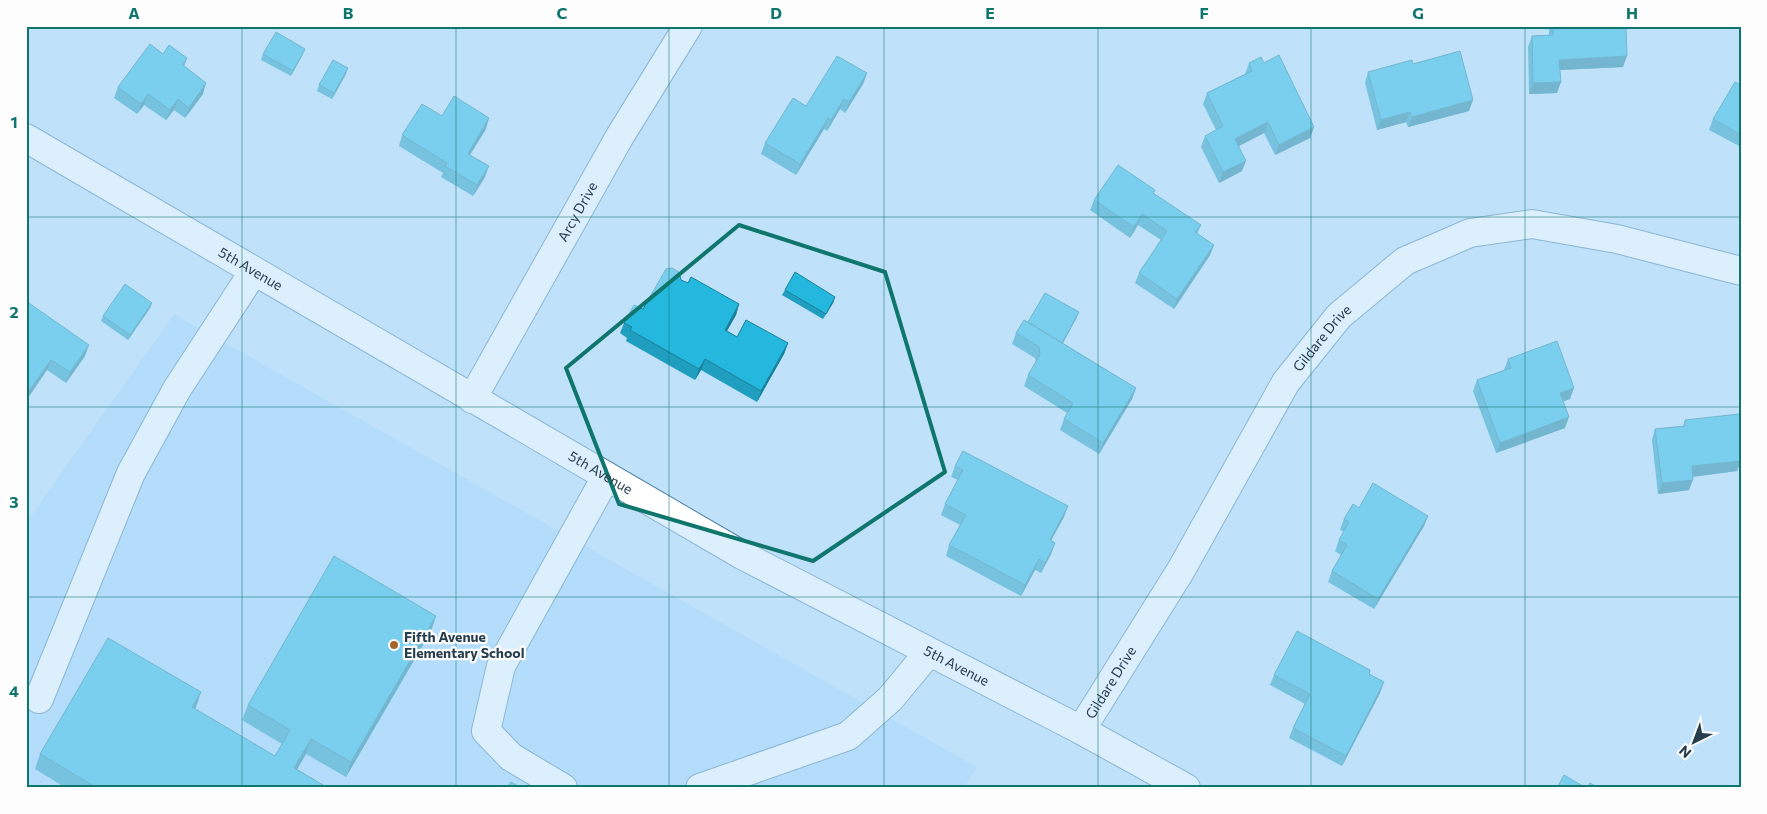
<svg xmlns="http://www.w3.org/2000/svg" width="1767" height="814" viewBox="0 0 1767 814" font-family="Commissioner,sans-serif">
	<style>
		.built { fill: #a7d8fd }
		.lines { fill: none; stroke-linecap: round; stroke-linejoin: round }
		.minor-casing { stroke: #4b80a6; stroke-width: 30 }
		.minor { stroke: #fff; stroke-width: 28 }
		.wall { fill: #209ebf }
		.shaded-wall { fill: #1a819b }
		.building { fill: #25b8de; stroke: #1a819b }
		.marked { fill: none; stroke: #0f766e; stroke-width: 4; stroke-linejoin: round }
		.grid { fill: none; stroke: #0f766e; stroke-width: 1; stroke-opacity: 0.55 }
		.poi-dot { fill: #a4662b; stroke: #fdfdfd; stroke-width: 2 }
		.labels { text-anchor: middle; stroke-width: 4.5; stroke-linejoin: round; paint-order: stroke }
		.street-label { font-size: 14px; fill: #263d4e; stroke: #fdfdfd }
		.poi-label { font-size: 14px; font-weight: bold; fill: #263d4e; stroke: #fdfdfd; text-anchor: start }
		.neatline { fill: none; stroke: #0f766e; stroke-width: 2 }
		.grid-label { font-size: 16px; text-anchor: middle; font-weight: bold; fill: #0f766e }
	</style>
	<rect width="100%" height="100%" fill="#c0e1fa"/>
	<polygon class="built" points="174,314 977,767 964,788 26,788 26,523"/>
	<g class="lines">
		<g class="minor-casing">
			<g id="minor">
				<path id="s1" d="M26,138l716,417 339,175 105,58"/>
				<path id="s2" d="M472,399l148,-263 68,-110"/>
				<polyline points="39,699 131,473 177,389 254,271"/>
				<path id="s3" d="M1081,730l100,-160 105,-188 53,-66 66,-55 65,-28 62,-9 85,15 124,32"/>
				<polyline points="563,788 511,757 486,731 501,666 606,477"/>
				<polyline points="700,788 848,736 890,699 929,652"/>
			</g>
		</g>
		<use href="#minor" class="minor"/>
	</g>
	<g class="wall">
		<polygon points="1549,26 1626,26 1623,67 1560,70 1557,93 1529,94 1528,47 1532,36 1549,35"/>
		<polygon points="163,54 187,58 184,67 203,94 185,118 174,110 166,120 144,105 137,114 114,98 118,87"/>
		<polygon points="263,54 303,54 291,76 261,60"/>
		<polygon points="1249,63 1264,63 1314,127 1310,138 1275,155 1264,133 1239,146 1242,171 1219,183 1201,147 1205,136 1216,130 1203,104 1207,93 1245,74"/>
		<polygon points="1413,64 1469,111 1408,127 1406,122 1377,130 1365,83 1368,72"/>
		<polygon points="867,73 863,84 845,113 840,109 827,131 824,129 796,175 761,154 765,143 806,106"/>
		<polygon points="346,74 332,99 317,91 319,85"/>
		<polygon points="1741,85 1741,147 1709,130 1713,119"/>
		<polygon points="442,116 486,129 470,155 485,177 473,196 441,177 443,173 399,146 402,135"/>
		<polygon points="1155,190 1153,193 1201,225 1197,234 1210,255 1174,309 1135,283 1139,273 1161,240 1138,225 1130,238 1090,210 1094,200"/>
		<polygon points="681,280 688,283 739,304 736,315 727,331 737,337 788,343 784,354 757,402 701,370 695,380 626,341 627,338 620,333 624,323 643,309"/>
		<polygon points="785,290 835,297 833,303 823,319 782,295"/>
		<polygon points="26,301 85,356 66,383 47,370"/>
		<polygon points="150,308 128,340 101,321 103,316"/>
		<polygon points="1077,317 1063,343 1136,388 1132,399 1099,454 1060,430 1064,419 1067,413 1024,386 1028,375 1036,363 1035,358 1012,344 1016,333 1028,322"/>
		<polygon points="1508,359 1570,399 1563,401 1565,428 1496,453 1473,391 1477,380 1504,370"/>
		<polygon points="1685,420 1740,463 1737,471 1693,477 1689,490 1658,494 1652,440 1655,429 1683,426"/>
		<polygon points="955,466 1064,517 1051,540 1055,543 1051,554 1041,573 1035,570 1021,596 946,556 949,545 960,525 941,515 945,504 958,480 951,477"/>
		<polygon points="1359,508 1428,516 1424,526 1374,609 1328,582 1332,571 1341,555 1335,551 1339,540 1344,532 1340,530 1344,519"/>
		<polygon points="436,616 431,631 346,777 306,754 297,769 328,788 66,788 35,769 40,754 196,707 195,709 275,756 282,744 242,720 248,705"/>
		<polygon points="1369,674 1380,693 1342,766 1289,738 1293,728 1305,704 1270,685 1274,675"/>
	</g>
	<g class="shaded-wall">
		<polygon points="305,49 303,54 291,76 293,71"/>
		<polygon points="1627,56 1623,67 1556,70 1559,60"/>
		<polygon points="348,68 346,74 332,99 334,93"/>
		<polygon points="867,73 863,84 845,113 849,102"/>
		<polygon points="1561,82 1557,93 1529,94 1533,83"/>
		<polygon points="206,83 203,94 185,118 189,108"/>
		<polygon points="148,94 144,105 137,114 141,104"/>
		<polygon points="178,99 174,110 166,120 170,110"/>
		<polygon points="844,99 840,109 827,131 831,120"/>
		<polygon points="1473,100 1469,111 1408,127 1412,117"/>
		<polygon points="1410,112 1406,122 1377,130 1381,120"/>
		<polygon points="489,118 486,129 464,164 468,154"/>
		<polygon points="828,118 824,129 796,175 800,164"/>
		<polygon points="1268,122 1264,133 1231,150 1235,139"/>
		<polygon points="1314,127 1310,138 1275,155 1279,145"/>
		<polygon points="1246,161 1242,171 1219,183 1223,172"/>
		<polygon points="489,166 485,177 473,196 477,185"/>
		<polygon points="1142,214 1138,225 1130,238 1134,227"/>
		<polygon points="1214,245 1210,255 1174,309 1177,299"/>
		<polygon points="835,297 833,303 823,319 826,314"/>
		<polygon points="152,303 150,308 128,340 130,335"/>
		<polygon points="739,304 736,315 721,341 725,330"/>
		<polygon points="1079,312 1077,317 1058,352 1060,346"/>
		<polygon points="788,343 784,354 757,402 761,391"/>
		<polygon points="89,345 85,356 66,383 70,372"/>
		<polygon points="705,359 701,370 695,380 699,369"/>
		<polygon points="51,360 47,370 26,401 26,395"/>
		<polygon points="1136,388 1132,399 1099,454 1103,443"/>
		<polygon points="1574,388 1570,399 1556,404 1560,393"/>
		<polygon points="1569,417 1565,428 1496,453 1500,443"/>
		<polygon points="1741,452 1741,462 1737,471 1688,477 1692,466"/>
		<polygon points="1693,480 1689,490 1658,494 1662,483"/>
		<polygon points="1068,506 1064,517 1046,550 1050,540"/>
		<polygon points="1428,516 1424,526 1374,609 1378,599"/>
		<polygon points="1055,543 1051,554 1041,573 1045,563"/>
		<polygon points="1039,559 1035,570 1021,596 1025,585"/>
		<polygon points="436,616 431,631 346,777 351,762"/>
		<polygon points="1384,682 1380,693 1342,766 1346,756"/>
		<polygon points="201,692 196,707 187,722 192,707"/>
		<polygon points="311,739 306,754 289,783 294,768"/>
	</g>
	<g class="building">
		<polygon points="1553,26 1626,26 1627,56 1559,60 1561,82 1533,83 1532,36 1553,35"/>
		<polygon points="276,32 305,49 293,71 263,54"/>
		<polygon points="150,44 163,54 169,45 187,58 183,65 206,83 189,108 178,99 170,110 148,94 141,104 118,87"/>
		<polygon points="1460,51 1473,100 1412,117 1410,112 1381,120 1368,72 1412,60 1413,64"/>
		<polygon points="1279,55 1314,127 1279,145 1268,122 1235,139 1246,161 1223,172 1205,136 1223,126 1207,93 1252,71 1249,63 1261,57 1264,63"/>
		<polygon points="837,56 867,73 849,102 844,99 831,120 828,118 800,164 765,143 793,98 806,106"/>
		<polygon points="333,60 348,68 334,93 319,85"/>
		<polygon points="1735,82 1741,85 1741,135 1713,119"/>
		<polygon points="454,96 489,118 468,154 489,166 477,185 445,166 447,163 402,135 422,104 442,116"/>
		<polygon points="1118,165 1155,190 1153,193 1201,225 1195,232 1214,245 1177,299 1139,273 1167,231 1142,214 1134,227 1094,200"/>
		<polygon points="672,268 679,272 681,280 688,283 691,277 739,304 725,330 737,337 746,320 788,343 761,391 705,359 699,369 630,330 632,327 624,323 634,305 643,309 666,269"/>
		<polygon points="795,272 835,297 826,314 785,290"/>
		<polygon points="125,284 152,303 130,335 103,316"/>
		<polygon points="1045,293 1079,312 1062,343 1028,322"/>
		<polygon points="26,301 89,345 70,372 51,360 26,395"/>
		<polygon points="1024,320 1136,388 1103,443 1064,419 1073,403 1028,375 1040,355 1039,347 1016,333"/>
		<polygon points="1557,341 1574,388 1560,393 1569,417 1500,443 1477,380 1511,368 1508,359"/>
		<polygon points="1739,414 1741,434 1741,461 1692,466 1693,480 1662,483 1655,429 1685,426 1685,420"/>
		<polygon points="963,451 1068,506 1050,540 1055,543 1045,563 1039,559 1025,585 949,545 966,515 945,504 963,470 955,466"/>
		<polygon points="1373,483 1428,516 1378,599 1332,571 1347,545 1339,540 1349,522 1344,519 1353,504 1359,508"/>
		<polygon points="334,556 436,616 351,762 311,739 294,768 328,788 97,788 40,754 108,638 201,692 192,707 275,756 290,730 248,705"/>
		<polygon points="1297,631 1370,670 1369,674 1384,682 1346,756 1293,728 1310,694 1274,675"/>
		<polygon points="1564,775 1586,788 1557,788"/>
		<polygon points="511,782 521,788 507,788"/>
		<polygon points="1590,783 1599,788 1587,788"/>
	</g>
	<path d="M0 0H1767V814H0ZM739,225l146,47 60,200 -132,89 -194,-57 -53,-136z" fill="#c0e1fa" fill-opacity=".55" fill-rule="evenodd"/>
	<path class="marked" d="M739,225l146,47 60,200 -132,89 -194,-57 -53,-136z"/>
	<path class="grid" d="M242,26v762M456,26v762M669,26v762M884,26v762M1098,26v762M1311,26v762M1525,26v762M26,217h1715M26,407h1715M26,597h1715"/>
	<circle class="poi-dot" cx="394" cy="645" r="5"/>
	<g class="labels">
		<g class="street-label">
			<text dy="5" stroke="none"><textPath href="#s2" startOffset="215">Arcy Drive</textPath></text>
			<text dy="5" stroke="none"><textPath href="#s1" startOffset="260">5th Avenue</textPath></text>
			<text dy="5" stroke="none"><textPath href="#s3" startOffset="461">Gildare Drive</textPath></text>
			<text dy="5" stroke="none"><textPath href="#s1" startOffset="665">5th Avenue</textPath></text>
			<text dy="5" stroke="none"><textPath href="#s1" startOffset="1070">5th Avenue</textPath></text>
			<text dy="5" stroke="none"><textPath href="#s3" startOffset="56">Gildare Drive</textPath></text>
		</g>
		<g class="poi-label">
			<text x="404" y="642">Fifth Avenue<tspan x="404" dy="16">Elementary School</tspan></text>
		</g>
	</g>
	<rect width="1767" height="814" fill="none" stroke="#fdfdfd" stroke-width="55"/>
	<g transform="translate(1694 742) rotate(222)" stroke="#fdfdfd" stroke-width="4" paint-order="stroke">
	<path d="M0-4L9 19L0 12L-9 19Z" fill="#263d4e"/>
	<text y="-8" font-size="14" font-weight="bold" text-anchor="middle" fill="#263d4e">N</text>
	</g>
	<rect x="28" y="28" width="1712" height="758" class="neatline"/>
	<g class="grid-label">
		<text x="134" y="19">A</text>
		<text x="348" y="19">B</text>
		<text x="562" y="19">C</text>
		<text x="776" y="19">D</text>
		<text x="990" y="19">E</text>
		<text x="1204" y="19">F</text>
		<text x="1418" y="19">G</text>
		<text x="1632" y="19">H</text>
		<text x="14" y="128">1</text>
		<text x="14" y="318">2</text>
		<text x="14" y="508">3</text>
		<text x="14" y="697">4</text>
	</g>
</svg>
